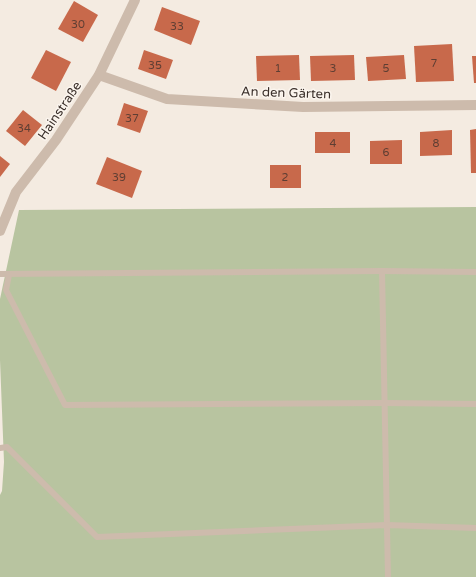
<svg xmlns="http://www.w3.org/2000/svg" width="476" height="577" viewBox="0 0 476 577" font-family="'Varela Round',sans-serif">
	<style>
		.green { fill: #b8c4a0 }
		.building { fill: #c8694b }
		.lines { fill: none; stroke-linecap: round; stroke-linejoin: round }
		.lane { stroke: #cdbbac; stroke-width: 6 }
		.street { stroke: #cdbbac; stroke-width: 10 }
		.labels { text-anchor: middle; stroke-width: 3; stroke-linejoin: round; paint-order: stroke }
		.number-label { font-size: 11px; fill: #5e3e33 }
		.street-label { font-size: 13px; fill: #3b302b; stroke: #fbf5ee }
	</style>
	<rect width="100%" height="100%" fill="#f4ebe1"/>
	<polygon class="green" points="476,207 476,577 0,577 0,495 2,491 4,462 0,360 0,299 19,210"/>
	<g class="building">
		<polygon points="74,1 98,15 83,42 58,29"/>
		<polygon points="162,7 200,21 191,45 154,30"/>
		<polygon points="452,44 454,81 416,82 414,46"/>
		<polygon points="46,50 71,62 56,91 31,78"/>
		<polygon points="144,50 173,60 166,79 138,69"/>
		<polygon points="299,55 300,80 257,81 256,56"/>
		<polygon points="354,55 355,80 311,81 310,56"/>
		<polygon points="404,55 406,79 368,81 366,57"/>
		<polygon points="472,56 476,56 476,83 474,83"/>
		<polygon points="124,103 148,111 140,133 117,125"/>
		<polygon points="23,110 42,125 25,146 6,131"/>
		<polygon points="476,129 476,173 471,173 470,130"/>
		<polygon points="452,130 452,155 420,156 420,132"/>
		<rect x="315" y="132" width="35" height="21"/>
		<polygon points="402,140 402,164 370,164 370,141"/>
		<polygon points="0,156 10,164 0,177"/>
		<polygon points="107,157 142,171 132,198 96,184"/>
		<rect x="270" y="165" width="31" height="23"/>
	</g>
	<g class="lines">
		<g class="lane">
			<polyline points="382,271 388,577"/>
			<polyline points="0,274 382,271 476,272"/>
			<polyline points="9,275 6,290 65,405 385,403 476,404"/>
			<polyline points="0,448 7,447 97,537 387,525 476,528"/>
		</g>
		<g class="street">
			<polyline points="99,75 167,99 303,107 476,105"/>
			<polyline points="0,231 16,192 56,140 99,75 135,0"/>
		</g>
	</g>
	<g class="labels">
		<g class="number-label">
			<text x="78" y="28">30</text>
			<text x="177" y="30">33</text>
			<text x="434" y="67">7</text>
			<text x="155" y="69">35</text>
			<text x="278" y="72">1</text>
			<text x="333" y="72">3</text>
			<text x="386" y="72">5</text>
			<text x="132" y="122">37</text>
			<text x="24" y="132">34</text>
			<text x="333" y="147">4</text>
			<text x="436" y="147">8</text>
			<text x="386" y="156">6</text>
			<text x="119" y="181">39</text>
			<text x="285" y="181">2</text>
		</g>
		<g class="street-label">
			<text transform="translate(286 92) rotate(2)" y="5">An den Gärten</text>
			<text transform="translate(59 110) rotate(-56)" y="5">Hainstraße</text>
		</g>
	</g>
</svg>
